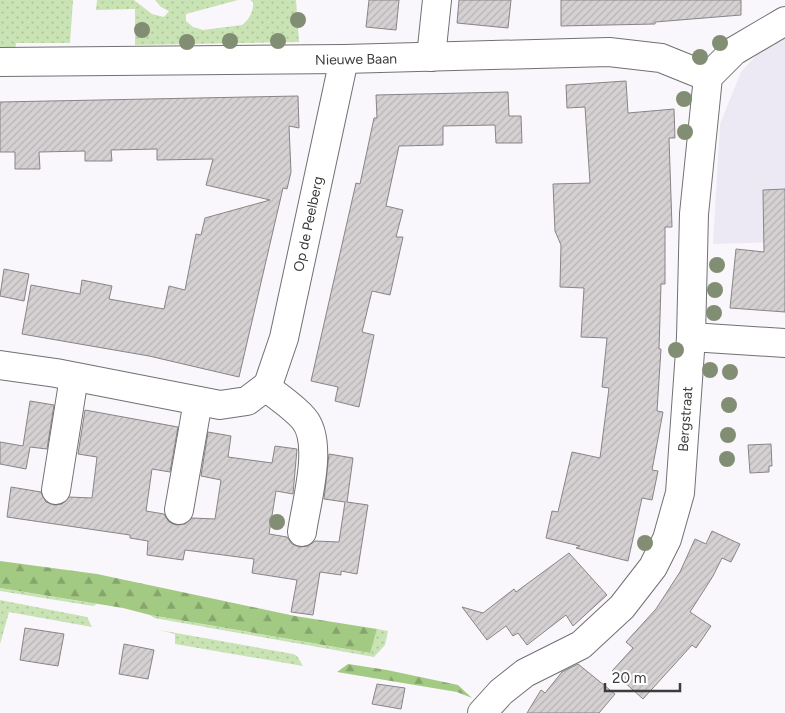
<svg xmlns="http://www.w3.org/2000/svg" width="785" height="713" viewBox="0 0 785 713" font-family="Figtree,sans-serif">
	<style>
		.built { fill: #ede9f4 }
		.grass { fill: url(#grass-dots) }
		.forest { fill: url(#forest-firs) }
		.building { fill: url(#building-hatch); stroke: #898586 }
		.lines { fill: none; stroke-linecap: round; stroke-linejoin: round }
		.minor-casing { stroke: #717073; stroke-width: 30 }
		.minor { stroke: #fff; stroke-width: 28 }
		.tree { fill: #828e73 }
		.labels { text-anchor: middle; stroke-width: 5; stroke-linejoin: round; paint-order: stroke }
		.street-label { font-size: 14px; fill: #3c3c3d; stroke: #fff }
	</style>
	<defs>
		<pattern id="grass-dots" width="8" height="8" patternUnits="userSpaceOnUse" patternTransform="scale(1.25)"><rect width="8" height="8" fill="#c9e3b4"/><path d="M2 2h.1M6 6h.1" fill="none" stroke="#aec49c" stroke-width="1.8" stroke-linecap="round"/></pattern>
		<pattern id="forest-firs" width="22" height="20" patternUnits="userSpaceOnUse" patternTransform="scale(1.25)"><rect width="22" height="20" fill="#a3ca82"/><path d="M5 1l3.5 6h-7zM16 11l3.5 6h-7z" fill="#86a56c"/></pattern>
		<pattern id="building-hatch" width="6" height="6" patternUnits="userSpaceOnUse" patternTransform="scale(1.25)"><rect width="6" height="6" fill="#d5d1d2"/><path d="M-1 1l2-2M0 6l6-6M5 7l2-2" fill="none" stroke="#b8b4b5"/></pattern>
	</defs>
	<rect width="100%" height="100%" fill="#f9f7fb"/>
	<polygon class="built" points="785,32 785,242 713,244 720,124 741,72 772,38"/>
	<g class="grass">
		<polygon points="0,0 73,0 70,43 16,43 15,54 0,54"/>
		<path d="M97,0h37l18,14 12,3 5,-6 -8,-4 -6,-7h83l-52,14v7l7,6 10,3 39,-5c7,-5 12,-14 11,-23l-3,-2h46l3,42 -164,3v-36l-39,1z"/>
		<polygon points="0,588 97,604 93,606 0,591"/>
		<polygon points="0,600 87,617 92,627 9,612 0,644"/>
		<polygon points="150,615 369,653 377,629 388,631 385,645 374,657 154,618"/>
		<polygon points="159,630 293,654 297,656 303,666 175,644 175,634"/>
	</g>
	<g class="forest">
		<polygon points="0,561 97,574 295,616 377,629 370,653 150,615 123,608 0,588"/>
		<polygon points="348,664 387,670 458,685 472,698 457,692 337,672"/>
	</g>
	<g class="building">
		<polygon points="369,0 399,0 396,30 366,27"/>
		<polygon points="459,0 511,0 508,28 457,23"/>
		<polygon points="561,0 741,0 741,15 655,22 655,24 561,26"/>
		<polygon points="626,81 628,113 674,109 675,138 669,138 672,227 665,227 665,284 661,284 659,349 661,349 657,411 663,412 652,470 658,471 652,500 642,498 628,561 576,548 580,546 546,538 552,511 558,512 572,452 600,458 609,388 602,387 607,338 581,337 584,288 560,287 561,245 555,231 553,184 590,183 585,107 567,108 566,85"/>
		<polygon points="508,92 509,116 521,116 522,143 496,143 495,125 443,126 443,145 399,146 386,206 403,210 396,237 403,237 390,295 372,291 362,332 374,335 359,407 335,401 338,387 311,381 356,183 360,184 374,118 377,118 376,95"/>
		<polygon points="298,96 299,128 289,126 291,172 287,189 283,188 239,377 149,356 22,334 31,285 80,294 82,280 112,286 109,299 164,309 169,286 185,290 196,234 201,235 205,218 270,200 206,185 213,159 157,160 157,149 111,150 112,161 85,161 85,151 39,152 40,169 15,169 15,152 0,152 0,102"/>
		<polygon points="785,189 785,312 730,308 736,249 764,252 763,190"/>
		<polygon points="4,269 29,274 24,301 0,296"/>
		<polygon points="30,401 54,405 47,449 30,447 26,469 0,464 0,442 23,446"/>
		<polygon points="85,410 178,427 170,472 152,469 146,511 164,514 169,522 176,525 185,524 192,518 215,519 221,480 201,476 208,432 231,436 228,457 272,463 275,446 297,449 293,494 276,491 269,534 287,537 292,544 299,547 308,546 315,541 339,542 345,502 324,499 329,454 353,458 347,502 368,505 357,574 341,571 341,575 320,572 313,615 291,612 297,580 252,573 254,559 185,550 183,560 147,555 148,541 130,538 130,535 7,517 11,487 41,492 46,502 54,505 62,504 69,497 92,498 97,457 78,454"/>
		<polygon points="771,444 772,466 769,466 769,472 750,473 748,445"/>
		<polygon points="712,531 740,544 731,562 722,558 713,576 690,612 711,626 696,648 692,645 643,699 612,671 633,648 626,642 656,609 680,572 695,539 706,544"/>
		<polygon points="569,553 607,595 573,626 566,615 527,645 518,633 513,636 506,626 487,640 462,607 483,613 514,589 516,592"/>
		<polygon points="25,628 64,634 58,666 20,660"/>
		<polygon points="124,644 154,650 148,679 119,674"/>
		<polygon points="578,664 615,694 599,713 527,713 541,690 545,693 562,672"/>
		<polygon points="377,684 405,688 401,709 372,704"/>
	</g>
	<g class="lines">
		<g class="minor-casing">
			<g id="minor">
				<polyline points="431,57 437,0"/>
				<polyline points="0,62 344,59 609,52 661,58 708,77"/>
				<polyline points="691,337 785,343"/>
				<polyline points="0,365 56,373 220,405 247,401 268,385 284,338 344,59"/>
				<path d="M266,387c12,10 28,20 38,32 20,24 2,84 -2,113"/>
				<polyline points="56,490 74,377"/>
				<polyline points="179,510 198,401"/>
				<polyline points="482,713 501,692 525,673 581,645 622,607 653,567 667,539 680,493 691,337 694,214 708,77 734,51 785,21"/>
			</g>
		</g>
		<use href="#minor" class="minor"/>
	</g>
	<g class="tree">
		<circle cx="298" cy="20" r="8"/>
		<circle cx="142" cy="30" r="8"/>
		<circle cx="230" cy="41" r="8"/>
		<circle cx="278" cy="41" r="8"/>
		<circle cx="187" cy="42" r="8"/>
		<circle cx="720" cy="43" r="8"/>
		<circle cx="700" cy="57" r="8"/>
		<circle cx="684" cy="99" r="8"/>
		<circle cx="685" cy="132" r="8"/>
		<circle cx="717" cy="265" r="8"/>
		<circle cx="715" cy="290" r="8"/>
		<circle cx="714" cy="313" r="8"/>
		<circle cx="676" cy="350" r="8"/>
		<circle cx="710" cy="370" r="8"/>
		<circle cx="730" cy="372" r="8"/>
		<circle cx="729" cy="405" r="8"/>
		<circle cx="728" cy="435" r="8"/>
		<circle cx="727" cy="459" r="8"/>
		<circle cx="277" cy="522" r="8"/>
		<circle cx="645" cy="543" r="8"/>
	</g>
	<g class="labels">
		<g class="street-label">
			<text transform="translate(356 59) rotate(-1)" y="5">Nieuwe Baan</text>
			<text transform="translate(308 224) rotate(-78)" y="5">Op de Peelberg</text>
			<text transform="translate(685 419) rotate(-86)" y="5">Bergstraat</text>
		</g>
	</g>
	<path d="M605 683v8h75v-8" fill="none" stroke="#3c3c3d" stroke-width="2.5"/>
	<text x="612" y="683" font-size="15" fill="#3c3c3d" stroke="#ffffff" stroke-width="4" paint-order="stroke">20 m</text>
</svg>
